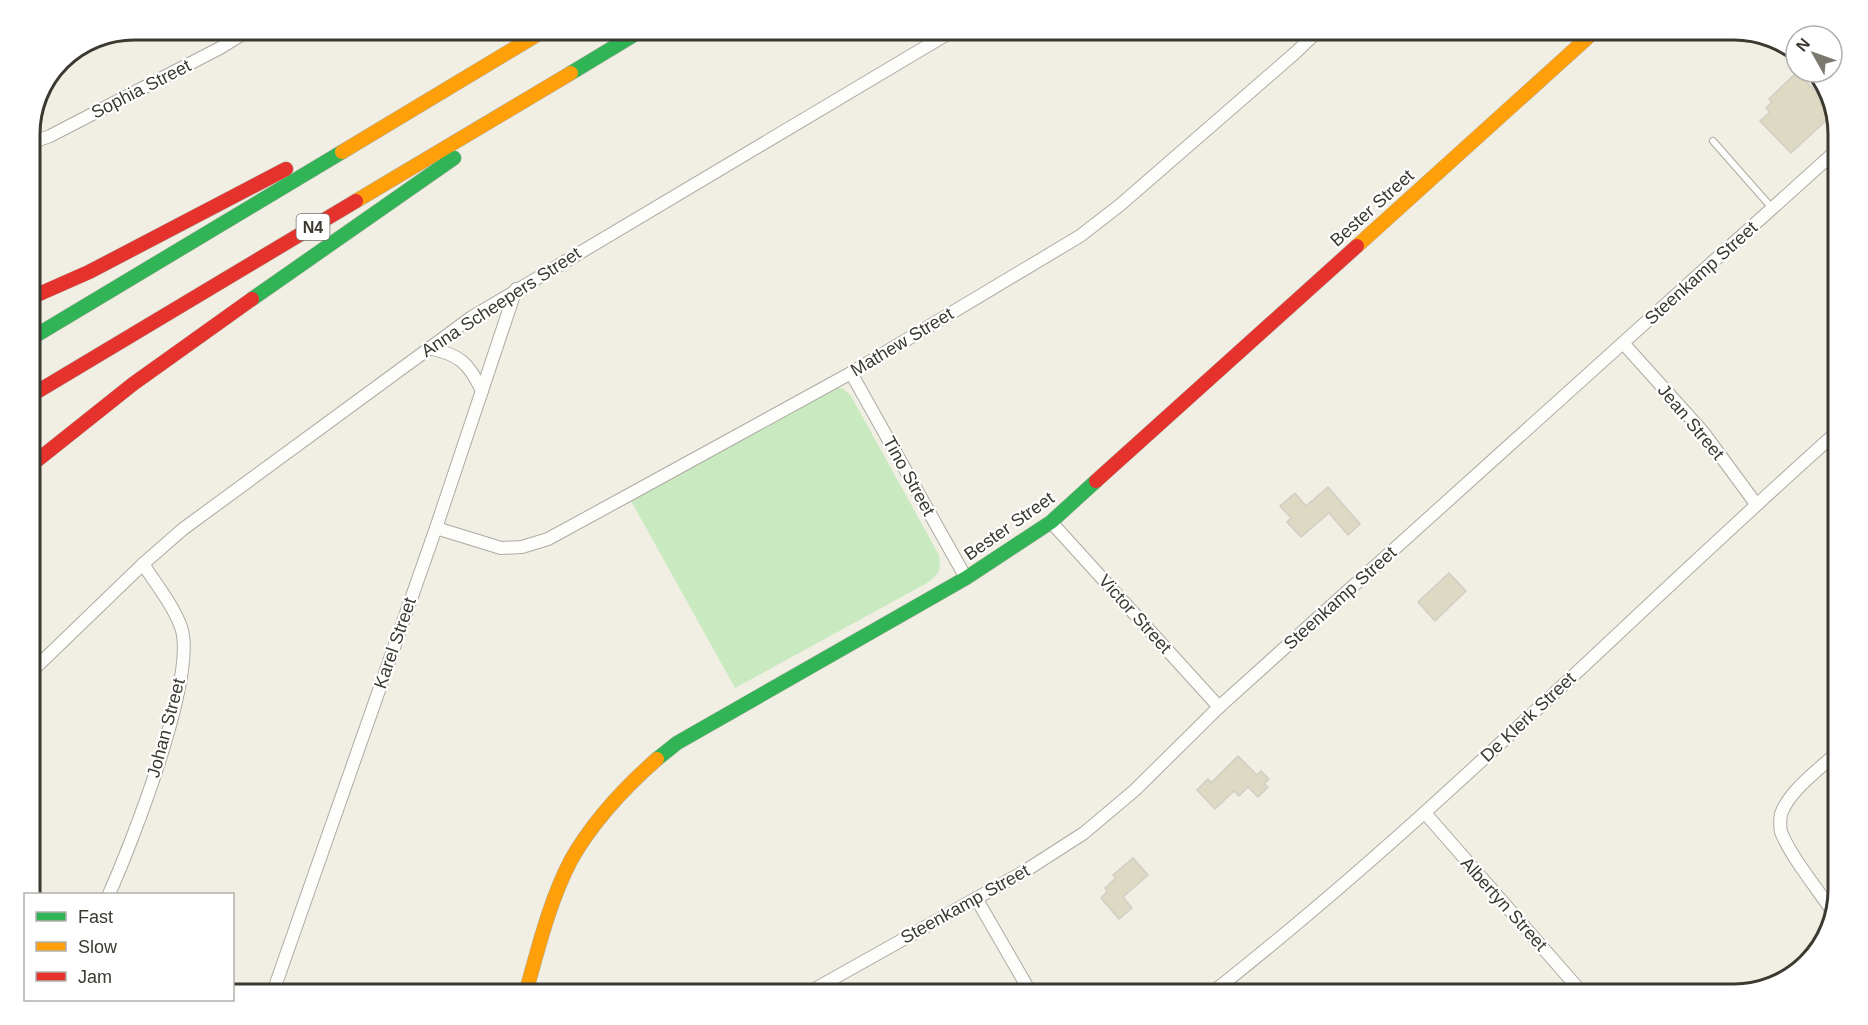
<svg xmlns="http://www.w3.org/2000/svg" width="1868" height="1025" viewBox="0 0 1868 1025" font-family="Helvetica,sans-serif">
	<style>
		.green { fill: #c9e9c0 }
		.building { fill: #ddd9c3; stroke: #d0cec5; stroke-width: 1.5 }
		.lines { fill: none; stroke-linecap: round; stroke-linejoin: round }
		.lane-casing { stroke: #adaba2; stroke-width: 8 }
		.street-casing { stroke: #adaba2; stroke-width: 14 }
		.fast-casing { stroke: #adaba2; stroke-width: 15 }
		.slow-casing { stroke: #adaba2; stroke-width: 15 }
		.jam-casing { stroke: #adaba2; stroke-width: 15 }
		.lane { stroke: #fdfdfb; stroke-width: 6 }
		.street { stroke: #fdfdfb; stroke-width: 12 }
		.fast { stroke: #30b455; stroke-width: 14 }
		.slow { stroke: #ff9f0a; stroke-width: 14 }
		.jam { stroke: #e5322d; stroke-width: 14 }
		.labels { text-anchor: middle; stroke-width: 4.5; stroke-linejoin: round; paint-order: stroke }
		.shield { fill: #fff; stroke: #76746e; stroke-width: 1.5 }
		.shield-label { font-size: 16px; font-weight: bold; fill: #3b3930 }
		.street-label { font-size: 18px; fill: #3b3930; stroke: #fff }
		.rim { fill: none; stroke: #3b3930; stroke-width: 3 }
	</style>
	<rect width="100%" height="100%" fill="#f1efe3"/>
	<path class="green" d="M834,388h9l8,8 88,159c3,14 -1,21 -12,28l-192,105 -105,-189z"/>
	<g class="building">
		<polygon points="1797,72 1831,108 1833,114 1791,153 1760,121 1770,112 1766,108 1772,102 1769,99"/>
		<polygon points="1328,487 1360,524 1348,535 1329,513 1301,537 1287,522 1291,518 1280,506 1295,493 1306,506"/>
		<polygon points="1449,573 1466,591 1435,621 1418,602"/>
		<polygon points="1238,756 1257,775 1261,771 1269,779 1264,784 1268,787 1258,797 1248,787 1239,796 1234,791 1215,809 1197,790 1208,779 1211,783"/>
		<polygon points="1133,858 1148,875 1123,897 1132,908 1119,919 1101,898 1107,892 1105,888 1116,878 1113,875"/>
	</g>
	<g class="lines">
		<g class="lane-casing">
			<polyline id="lane" points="1713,141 1772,208"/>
		</g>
		<g class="street-casing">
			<g id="street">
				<polyline points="30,143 50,136 220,48 249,30"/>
				<polyline points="1623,343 1703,432 1756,504"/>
				<path d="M428,348c31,6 41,15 54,43"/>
				<polyline points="851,373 966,578"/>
				<polyline points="1051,522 1219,707"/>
				<polyline points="436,528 501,548 522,547 548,539 625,497 851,373 1080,236 1120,205 1295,53 1319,30"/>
				<polyline points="30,673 143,564 183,529 472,317 954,30"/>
				<polyline points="1425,813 1584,995"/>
				<path d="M109,894c22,-49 89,-219 72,-267 -8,-22 -25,-43 -38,-63"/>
				<polyline points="976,898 1032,995"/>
				<path d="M1832,911c-15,-23 -41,-54 -51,-79 -1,-4 -1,-13 0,-18 8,-23 39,-46 57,-62"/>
				<polyline points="272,995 436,528 516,289"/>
				<polyline points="804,995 1025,871 1084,833 1135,790 1219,707 1838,149"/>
				<path d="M1209,995c222,-174 419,-377 629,-564"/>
			</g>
		</g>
		<g class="fast-casing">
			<g id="fast">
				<polyline points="571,73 642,30"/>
				<polyline points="252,299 454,158"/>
				<polyline points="30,339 342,152"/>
				<polyline points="657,759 677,743 966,578 1051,522 1096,481"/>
			</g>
		</g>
		<g class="slow-casing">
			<g id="slow">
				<polyline points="342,152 545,30"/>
				<polyline points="356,201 571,73"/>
				<polyline points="1357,246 1596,30"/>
				<path d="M525,995c13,-45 24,-93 46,-135 22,-39 53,-72 86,-101"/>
			</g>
		</g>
		<g class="jam-casing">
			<g id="jam">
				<polyline points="30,298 89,272 286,169"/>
				<polyline points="30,396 356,201"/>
				<polyline points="30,466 133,384 252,299"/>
				<polyline points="1096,481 1357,246"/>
			</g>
		</g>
		<use href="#lane" class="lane"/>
		<use href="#street" class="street"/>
		<use href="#fast" class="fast"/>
		<use href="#slow" class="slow"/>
		<use href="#jam" class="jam"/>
	</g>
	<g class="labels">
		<rect class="shield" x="296.5" y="214" width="33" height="26" rx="4.5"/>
		<g class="shield-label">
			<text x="313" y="233">N4</text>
		</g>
		<g class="street-label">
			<text transform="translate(141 89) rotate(-27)" y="6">Sophia Street</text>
			<text transform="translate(1372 208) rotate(-42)" y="6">Bester Street</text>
			<text transform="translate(1701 273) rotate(-42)" y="6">Steenkamp Street</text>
			<text transform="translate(501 302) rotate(-33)" y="6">Anna Scheepers Street</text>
			<text transform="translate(902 342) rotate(-31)" y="6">Mathew Street</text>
			<text transform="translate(1691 422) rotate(50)" y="6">Jean Street</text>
			<text transform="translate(909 476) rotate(61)" y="6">Tino Street</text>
			<text transform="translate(1009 526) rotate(-35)" y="6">Bester Street</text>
			<text transform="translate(1340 598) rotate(-42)" y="6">Steenkamp Street</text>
			<text transform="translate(1135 614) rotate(48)" y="6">Victor Street</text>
			<text transform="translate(395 643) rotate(-71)" y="6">Karel Street</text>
			<text transform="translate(1528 717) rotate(-43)" y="6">De Klerk Street</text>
			<text transform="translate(166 728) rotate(-75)" y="6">Johan Street</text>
			<text transform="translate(965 904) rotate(-29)" y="6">Steenkamp Street</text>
			<text transform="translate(1504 904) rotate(48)" y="6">Albertyn Street</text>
		</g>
	</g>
	<path d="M0 0H1868V1025H0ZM134 40H1734A94 94 0 0 1 1828 134V890A94 94 0 0 1 1734 984H134A94 94 0 0 1 40 890V134A94 94 0 0 1 134 40Z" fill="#fff" fill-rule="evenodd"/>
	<path class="rim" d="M134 40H1734A94 94 0 0 1 1828 134V890A94 94 0 0 1 1734 984H134A94 94 0 0 1 40 890V134A94 94 0 0 1 134 40Z"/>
	<rect x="24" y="893" width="210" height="108" fill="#ffffff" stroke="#b1b0ac" stroke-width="1.5"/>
	<rect x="36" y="912" width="30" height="9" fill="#30b455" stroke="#b1b0ac" stroke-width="1.5"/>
	<text x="78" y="923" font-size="18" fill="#3b3930">Fast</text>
	<rect x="36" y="942" width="30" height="9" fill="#ff9f0a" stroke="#b1b0ac" stroke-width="1.5"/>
	<text x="78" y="953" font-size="18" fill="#3b3930">Slow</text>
	<rect x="36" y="972" width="30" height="9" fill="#e5322d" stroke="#b1b0ac" stroke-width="1.5"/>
	<text x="78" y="983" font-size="18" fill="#3b3930">Jam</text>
	<g transform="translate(1814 54) rotate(310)"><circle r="28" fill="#ffffff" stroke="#b1b0ac" stroke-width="1.5"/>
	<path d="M0-4.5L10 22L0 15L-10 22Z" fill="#7b796f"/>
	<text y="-9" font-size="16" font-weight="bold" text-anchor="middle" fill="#3b3930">N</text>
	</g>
</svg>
